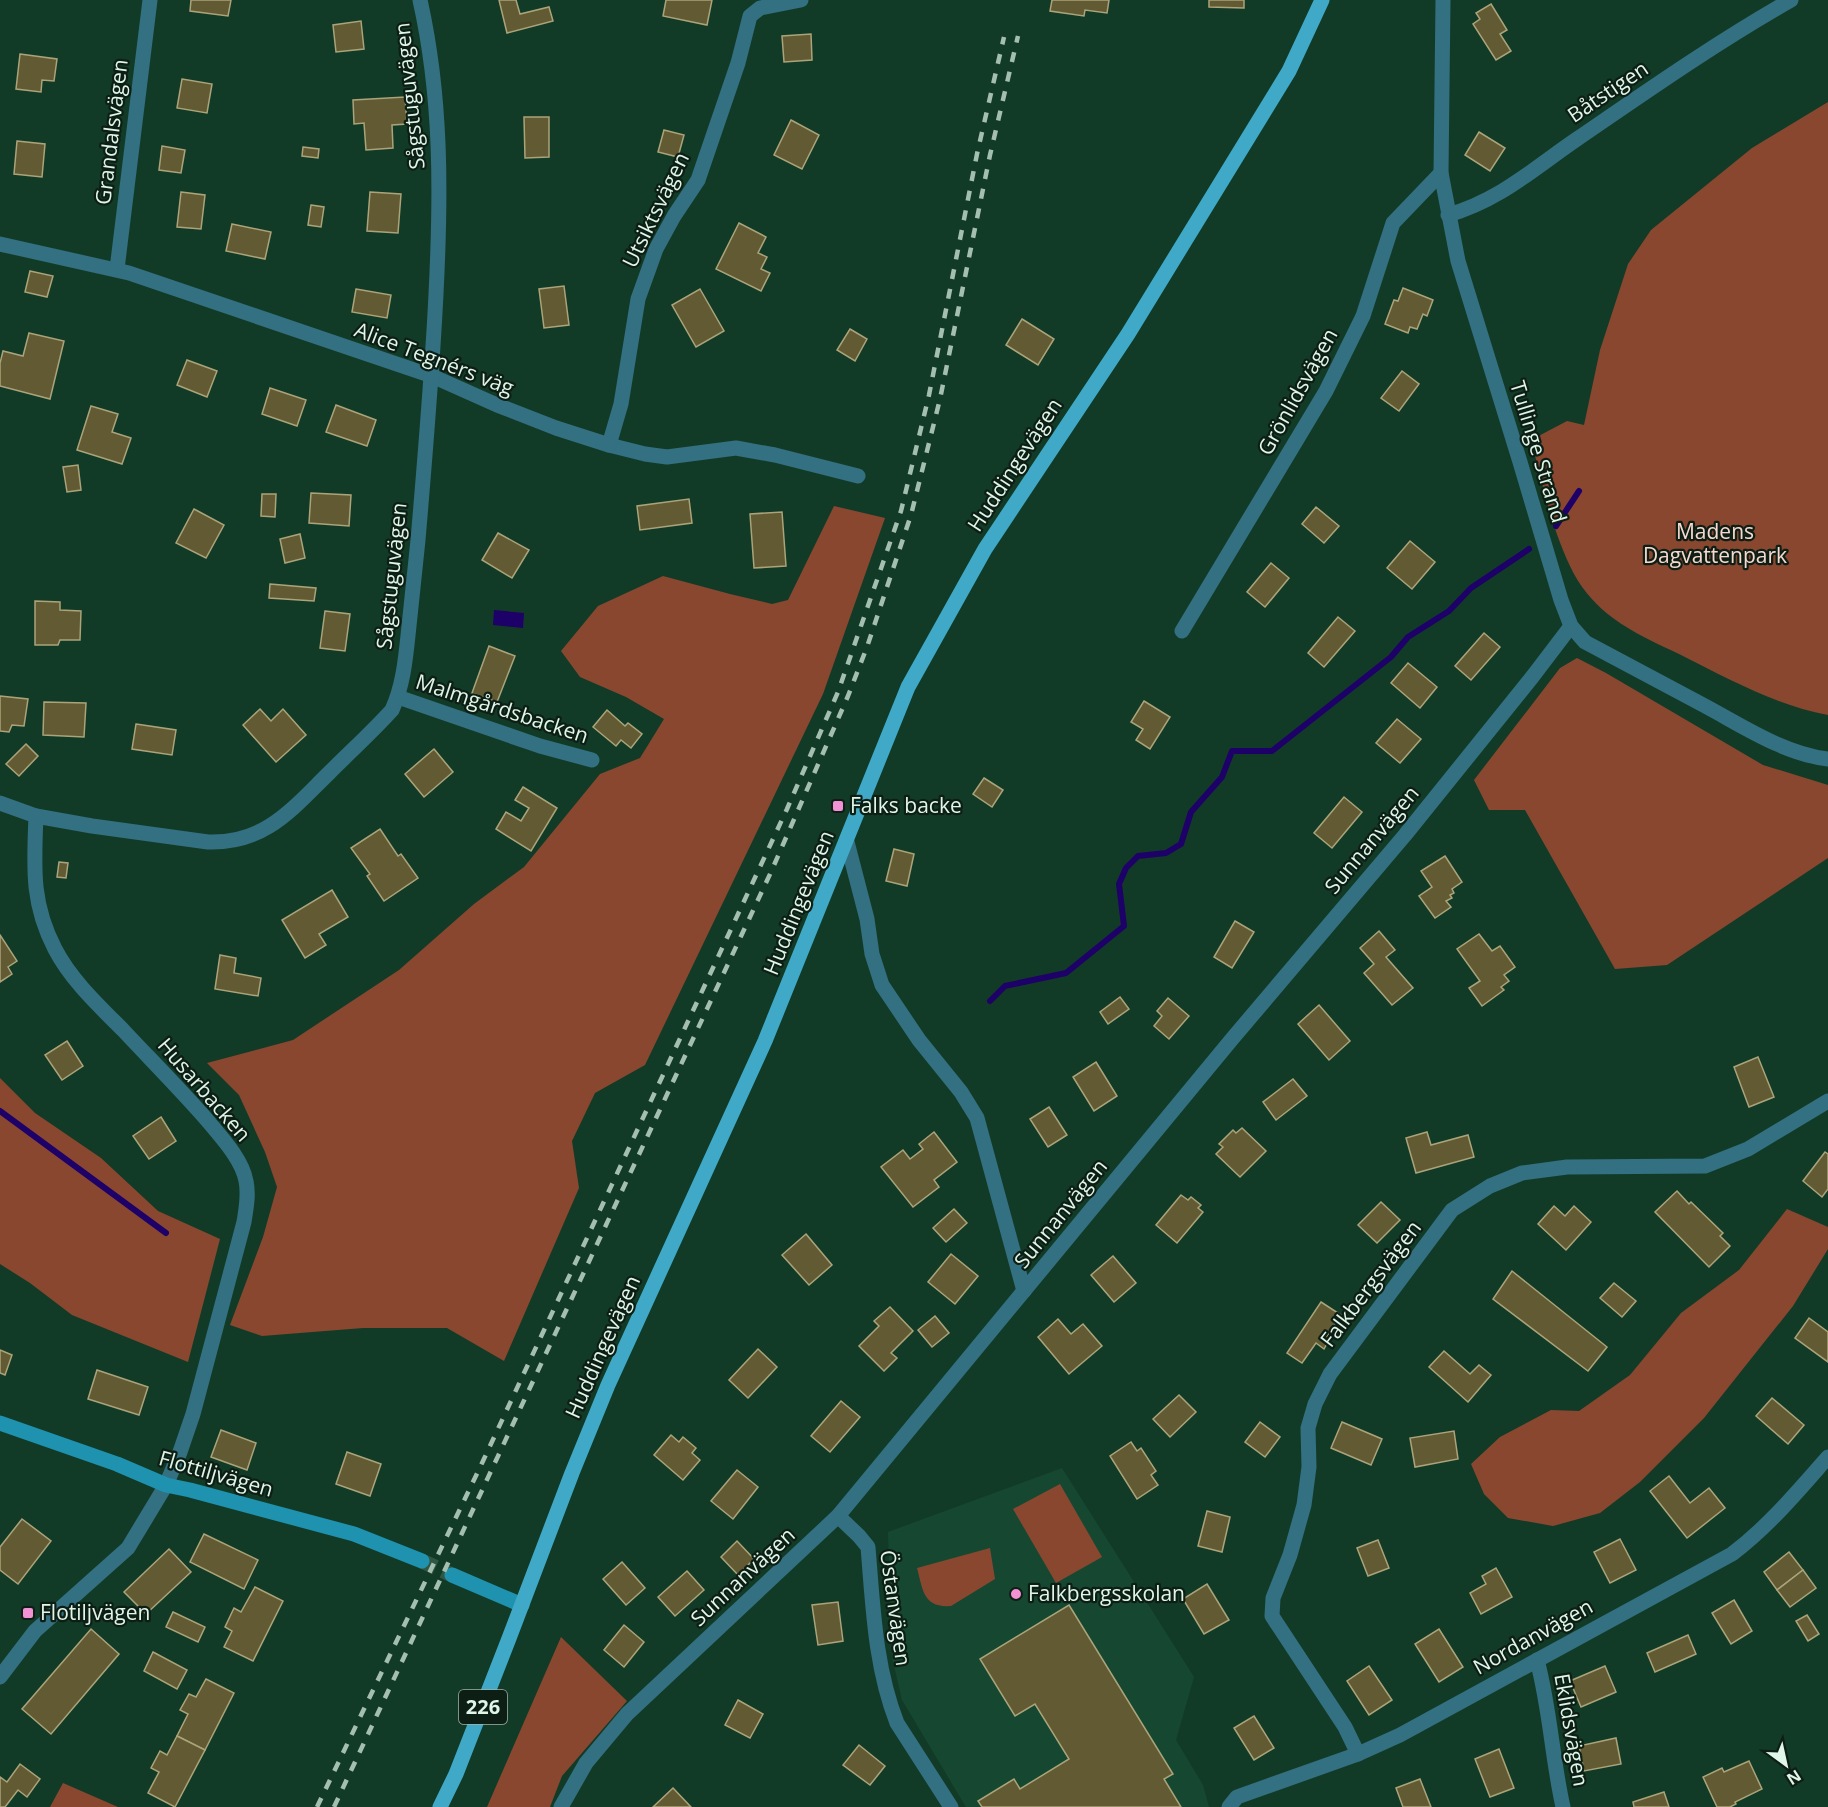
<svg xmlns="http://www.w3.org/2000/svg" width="1828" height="1807" viewBox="0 0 1828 1807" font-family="'Open Sans',sans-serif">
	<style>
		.built { fill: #164831 }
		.green { fill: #894730 }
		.water { fill: #1d0068 }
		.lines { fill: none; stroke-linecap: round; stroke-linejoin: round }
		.stream { stroke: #1d0068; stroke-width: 6 }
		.building { fill: #615a33; stroke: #aba47a; stroke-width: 1.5 }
		.secondary-tunnel { stroke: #315744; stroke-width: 15; stroke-dasharray: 15 8; stroke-linecap: butt }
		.street { stroke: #337082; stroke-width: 15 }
		.secondary { stroke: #1e92af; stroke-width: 15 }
		.primary { stroke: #3fa9c7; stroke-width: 15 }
		.rail { stroke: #a4bfb0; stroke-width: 4.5; stroke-dasharray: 10 10; stroke-linecap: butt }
		.poi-dot { fill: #f391d5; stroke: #0d1e15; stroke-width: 2 }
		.labels { text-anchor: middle; stroke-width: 4.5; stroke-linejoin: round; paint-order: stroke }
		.shield { fill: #0d1e15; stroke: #a1b5a9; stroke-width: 1.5 }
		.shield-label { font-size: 20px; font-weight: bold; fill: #e0f6e9 }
		.street-label { font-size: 21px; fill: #e0f6e9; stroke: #0d1e15 }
		.park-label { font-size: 21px; fill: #f7d9cf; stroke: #0d1e15 }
		.poi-label { font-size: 21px; fill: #e0f6e9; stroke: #0d1e15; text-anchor: start }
	</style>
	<rect width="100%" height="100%" fill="#123b27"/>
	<polygon class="built" points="1062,1468 1194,1677 1176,1740 1203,1785 1209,1807 966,1807 902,1700 892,1657 888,1532"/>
	<g class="green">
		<path d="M1828,102v613c-53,-10 -99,-36 -147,-60 -23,-11 -48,-22 -68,-37 -15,-11 -30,-27 -39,-44 -22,-42 -31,-89 -43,-134l36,-19 17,4 16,-75 28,-86 23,-34 101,-82z"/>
		<polygon points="834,506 885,518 823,694 645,1065 595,1093 572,1141 579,1188 504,1361 447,1328 363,1328 262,1336 230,1325 263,1237 277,1187 265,1152 239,1095 207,1063 293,1040 399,970 474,904 524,867 600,774 640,758 664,719 626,697 580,677 561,651 598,606 663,576 730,594 772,604 788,600"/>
		<polygon points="1577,658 1606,673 1763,765 1828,785 1828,858 1667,965 1615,969 1525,810 1489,810 1474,780 1560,668"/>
		<polygon points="0,1078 35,1113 101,1158 158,1211 220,1239 188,1362 72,1315 30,1283 0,1264"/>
		<polygon points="1787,1209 1828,1227 1828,1249 1793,1306 1704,1418 1640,1482 1600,1513 1553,1526 1508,1518 1484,1494 1471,1464 1500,1437 1551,1410 1579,1411 1630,1375 1681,1313 1739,1270"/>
		<polygon points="1060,1484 1102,1557 1056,1583 1013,1509"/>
		<path d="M990,1548l5,31 -44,27c-28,2 -28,-16 -34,-38z"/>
		<polygon points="561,1637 627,1701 562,1776 550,1807 487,1807"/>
		<polygon points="63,1783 118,1807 50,1807"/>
	</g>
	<polygon class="water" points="494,610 524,613 523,628 493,625"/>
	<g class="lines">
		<g class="stream">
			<polyline points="1556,526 1579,491"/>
			<polyline points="990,1001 1005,986 1066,973 1124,926 1119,884 1126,868 1138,856 1166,853 1181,844 1191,812 1222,777 1232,751 1272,751 1391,657 1408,637 1449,611 1471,588 1529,549"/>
			<polyline points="0,1111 166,1233"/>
		</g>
	</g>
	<g class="building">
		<polygon points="191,0 231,0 228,16 190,11"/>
		<polygon points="499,0 516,0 520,14 549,7 553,21 507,33"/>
		<polygon points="666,0 712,0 707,25 663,16"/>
		<polygon points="1052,0 1109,0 1107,13 1085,10 1084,16 1050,11"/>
		<polygon points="1209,0 1244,0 1244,8 1209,7"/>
		<polygon points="1491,4 1507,30 1500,34 1511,51 1496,60 1473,24 1480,19 1476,13"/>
		<polygon points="361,21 364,49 336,52 333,25"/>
		<polygon points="811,34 812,60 784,62 782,36"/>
		<polygon points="20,54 57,59 54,81 42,80 41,92 16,89"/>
		<polygon points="182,79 212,84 207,113 177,108"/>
		<polygon points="405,97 407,124 392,125 393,148 366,150 364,123 354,124 353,100"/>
		<polygon points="524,117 549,117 549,157 525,158"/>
		<polygon points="791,120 819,135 802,169 774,155"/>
		<polygon points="664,130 684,135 678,157 658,152"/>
		<polygon points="1479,132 1505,148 1490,171 1465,155"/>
		<polygon points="17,141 45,144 42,177 14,174"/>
		<polygon points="162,146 185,150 181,173 159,170"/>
		<polygon points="303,147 319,149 318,158 302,156"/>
		<polygon points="181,192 205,195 201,229 177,227"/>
		<polygon points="370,192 401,194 398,233 367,231"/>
		<polygon points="311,205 324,207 321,227 308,225"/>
		<polygon points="739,223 766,237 758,253 767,257 761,269 770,273 761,291 716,269"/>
		<polygon points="232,224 271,232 265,259 226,251"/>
		<polygon points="30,271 53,276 47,297 25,292"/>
		<polygon points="564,286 569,325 544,328 539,289"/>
		<polygon points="1403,288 1433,300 1427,316 1423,314 1417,329 1410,327 1408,333 1385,324 1394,300 1398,301"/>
		<polygon points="356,289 391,295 387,318 352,312"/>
		<polygon points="700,289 724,331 696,347 672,305"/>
		<polygon points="1022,319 1054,339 1038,365 1006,345"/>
		<polygon points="850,329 867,339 855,361 837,350"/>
		<polygon points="29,333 64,341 50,399 0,386 0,363 3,351 23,356"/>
		<polygon points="187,360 217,371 207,397 177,385"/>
		<polygon points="1402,371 1419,384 1399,411 1381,398"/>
		<polygon points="270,388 306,400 297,426 262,414"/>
		<polygon points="336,405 376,420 367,446 326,432"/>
		<polygon points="91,406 118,414 112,432 131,438 122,464 77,450"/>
		<polygon points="78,465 81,490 67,492 63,467"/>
		<polygon points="311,493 351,495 349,526 309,523"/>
		<polygon points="262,494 276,494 275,517 261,516"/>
		<polygon points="689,499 692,523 640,530 637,506"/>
		<polygon points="1316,507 1339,526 1324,543 1302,524"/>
		<polygon points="194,509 224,525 206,558 176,543"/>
		<polygon points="782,512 786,566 754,568 750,514"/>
		<polygon points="498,533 529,550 512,578 482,560"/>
		<polygon points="300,534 305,558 285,563 280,539"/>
		<polygon points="1410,541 1435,562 1412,589 1387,568"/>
		<polygon points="1271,563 1289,578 1265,607 1247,592"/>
		<polygon points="270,584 316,588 314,601 269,598"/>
		<polygon points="35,601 60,602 60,610 81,611 80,640 60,640 58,645 35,645"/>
		<polygon points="325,611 350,614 345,651 320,648"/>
		<polygon points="1338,617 1355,631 1324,667 1308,653"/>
		<polygon points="1484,633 1500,647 1471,680 1455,666"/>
		<polygon points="489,646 515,656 497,702 472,693"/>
		<polygon points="1408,663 1437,687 1420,708 1391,683"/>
		<polygon points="0,696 28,699 24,726 12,725 9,732 0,731"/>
		<polygon points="1144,701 1170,717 1150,749 1136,740 1143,729 1131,722"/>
		<polygon points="44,702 86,703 84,737 43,735"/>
		<polygon points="260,709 271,721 283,709 306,735 276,762 243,725"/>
		<polygon points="607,710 625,726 628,723 642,734 631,748 621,740 616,746 593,727"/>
		<polygon points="1397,719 1421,739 1400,763 1376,743"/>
		<polygon points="136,724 176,730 172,755 132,749"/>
		<polygon points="26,744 38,756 19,776 6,764"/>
		<polygon points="434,749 453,772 424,797 405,774"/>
		<polygon points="984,778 1003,790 992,807 973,794"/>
		<polygon points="523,787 557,808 531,851 496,829 506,812 521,821 529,808 515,800"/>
		<polygon points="1344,797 1362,812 1332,848 1314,833"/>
		<polygon points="380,829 398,856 401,854 418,878 384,901 367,876 370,874 351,848"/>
		<polygon points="894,849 914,854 907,886 886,881"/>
		<polygon points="1445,856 1462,882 1452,889 1454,893 1450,895 1452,898 1446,901 1451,907 1435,918 1419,896 1432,887 1421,871"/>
		<polygon points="59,862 68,863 66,878 57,877"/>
		<polygon points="332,890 348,917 319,934 326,945 305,958 282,920"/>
		<polygon points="1235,921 1254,932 1232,968 1214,957"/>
		<polygon points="1379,931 1395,950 1386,957 1413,988 1392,1005 1364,973 1374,964 1360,948"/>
		<polygon points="1479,934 1492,951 1500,946 1515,967 1504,975 1509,981 1501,987 1504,990 1482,1006 1469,988 1480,981 1457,949"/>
		<polygon points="0,935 17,961 8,967 12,974 0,982"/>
		<polygon points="220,955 236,958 234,973 261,978 258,996 215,989"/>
		<polygon points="1120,997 1129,1009 1108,1024 1100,1012"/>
		<polygon points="1168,998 1189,1016 1169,1039 1154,1026 1162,1016 1157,1011"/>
		<polygon points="1319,1005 1350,1041 1329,1060 1298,1024"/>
		<polygon points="67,1041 83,1066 62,1080 45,1055"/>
		<polygon points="1758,1057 1774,1097 1749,1107 1734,1067"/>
		<polygon points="1096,1062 1117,1096 1094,1111 1073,1077"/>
		<polygon points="1293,1079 1307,1096 1276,1120 1263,1102"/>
		<polygon points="1049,1107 1067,1135 1048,1147 1030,1119"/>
		<polygon points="161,1117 176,1141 149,1159 133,1136"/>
		<polygon points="1242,1128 1266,1151 1240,1177 1216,1154 1223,1147 1219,1144 1233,1130 1236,1133"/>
		<polygon points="934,1132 957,1162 934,1180 939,1187 913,1207 881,1167 903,1150 910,1159 923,1149 919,1144"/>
		<polygon points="1427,1132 1431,1145 1468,1135 1474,1157 1416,1173 1406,1138"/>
		<polygon points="1825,1152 1828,1154 1828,1189 1822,1197 1803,1181"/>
		<polygon points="1677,1191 1689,1204 1691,1202 1723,1233 1720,1236 1730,1246 1709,1267 1655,1212"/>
		<polygon points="1181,1195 1188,1200 1191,1197 1201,1205 1198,1208 1203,1212 1177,1243 1156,1225"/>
		<polygon points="1381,1202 1400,1220 1377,1243 1358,1225"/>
		<polygon points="1554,1206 1565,1216 1574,1206 1591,1222 1566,1250 1538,1224"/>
		<polygon points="954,1209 967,1223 946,1242 933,1228"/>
		<polygon points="806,1234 832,1265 809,1285 782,1255"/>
		<polygon points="951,1254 978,1276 955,1304 928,1282"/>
		<polygon points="1113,1256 1136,1283 1114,1302 1091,1275"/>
		<polygon points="1512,1271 1607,1347 1588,1371 1493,1299"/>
		<polygon points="1614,1283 1636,1301 1622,1317 1600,1298"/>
		<polygon points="1321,1302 1341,1315 1327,1336 1330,1338 1324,1349 1316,1343 1302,1363 1287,1353"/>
		<polygon points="890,1307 913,1331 891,1353 897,1358 884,1371 859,1346 879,1326 874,1321"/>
		<polygon points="935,1316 949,1333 932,1347 918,1330"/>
		<polygon points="1809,1318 1828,1332 1828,1362 1795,1338"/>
		<polygon points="1058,1319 1071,1334 1083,1324 1102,1346 1069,1374 1038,1337"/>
		<polygon points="758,1349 777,1367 748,1398 729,1380"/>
		<polygon points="0,1350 12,1355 5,1375 0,1373"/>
		<polygon points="1444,1351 1470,1374 1479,1365 1491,1375 1468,1402 1429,1367"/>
		<polygon points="97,1370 148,1387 139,1415 88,1399"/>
		<polygon points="1179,1395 1196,1412 1170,1437 1153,1419"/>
		<polygon points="1772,1398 1804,1425 1788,1444 1756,1416"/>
		<polygon points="841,1401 860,1417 830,1452 811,1436"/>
		<polygon points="1260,1422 1280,1437 1265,1457 1245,1442"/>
		<polygon points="1342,1422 1382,1439 1371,1465 1331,1448"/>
		<polygon points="221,1430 256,1443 247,1470 211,1457"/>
		<polygon points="1454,1431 1458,1459 1415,1467 1410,1438"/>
		<polygon points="671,1435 679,1442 683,1437 696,1448 692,1453 700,1460 683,1480 654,1455"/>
		<polygon points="1131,1442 1137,1451 1141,1448 1156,1471 1151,1475 1158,1485 1137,1499 1110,1456"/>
		<polygon points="347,1452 381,1464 370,1496 336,1484"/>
		<polygon points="737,1470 758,1487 733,1519 711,1501"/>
		<polygon points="1669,1476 1690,1503 1709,1488 1725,1508 1687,1538 1650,1491"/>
		<polygon points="1207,1511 1230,1517 1222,1552 1198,1546"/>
		<polygon points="22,1519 51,1541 18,1584 0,1570 0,1547"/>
		<polygon points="204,1534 258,1560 244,1589 190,1562"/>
		<polygon points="1620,1539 1636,1570 1610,1583 1594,1552"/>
		<polygon points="1378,1540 1389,1568 1368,1576 1357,1548"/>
		<polygon points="737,1541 754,1559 738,1575 721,1557"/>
		<polygon points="169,1549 191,1572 146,1614 124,1592"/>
		<polygon points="1789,1552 1803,1570 1777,1590 1764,1572"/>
		<polygon points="622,1562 645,1588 626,1605 603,1579"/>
		<polygon points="1496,1568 1512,1597 1481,1614 1470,1593 1486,1584 1482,1576"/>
		<polygon points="1803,1570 1816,1588 1790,1607 1777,1590"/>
		<polygon points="687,1571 704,1590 675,1616 658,1597"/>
		<polygon points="1207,1584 1229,1620 1204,1634 1183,1599"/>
		<polygon points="255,1587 283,1601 253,1661 224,1647 232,1631 225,1627 234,1608 241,1612"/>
		<polygon points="1734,1600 1752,1631 1731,1644 1712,1613"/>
		<polygon points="838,1602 843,1641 818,1645 812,1605"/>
		<polygon points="1069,1605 1173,1774 1164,1779 1181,1807 982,1807 978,1801 1014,1779 1020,1789 1069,1759 1035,1704 1015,1716 980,1659"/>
		<polygon points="173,1612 205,1627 198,1642 166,1627"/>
		<polygon points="1807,1615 1819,1634 1808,1641 1796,1621"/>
		<polygon points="624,1625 644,1642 624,1667 604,1650"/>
		<polygon points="91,1629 119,1654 51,1734 22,1709"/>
		<polygon points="1439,1629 1463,1667 1439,1682 1415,1644"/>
		<polygon points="1688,1635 1696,1654 1655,1672 1647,1653"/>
		<polygon points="153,1652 187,1670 177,1689 144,1671"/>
		<polygon points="1369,1666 1392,1700 1369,1715 1347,1681"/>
		<polygon points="1605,1666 1616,1692 1581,1707 1570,1681"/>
		<polygon points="206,1679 234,1693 205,1750 177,1736 188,1714 180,1710 189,1694 196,1697"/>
		<polygon points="738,1700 763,1714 750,1738 725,1725"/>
		<polygon points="1254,1716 1274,1748 1254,1760 1234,1728"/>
		<polygon points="177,1736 205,1750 175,1807 148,1793 159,1772 151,1768 160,1751 167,1755"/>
		<polygon points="1616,1738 1621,1764 1584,1771 1579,1746"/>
		<polygon points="859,1745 885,1766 870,1785 843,1765"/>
		<polygon points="1499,1749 1514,1788 1490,1797 1475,1759"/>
		<polygon points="1749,1761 1762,1789 1735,1802 1736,1804 1730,1807 1717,1807 1703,1777 1722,1768 1724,1772"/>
		<polygon points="20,1764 40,1779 27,1797 18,1790 5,1807 0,1807 0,1777 7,1782"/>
		<polygon points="1420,1779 1431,1807 1403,1807 1396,1788"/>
		<polygon points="673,1788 691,1807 653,1807"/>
		<polygon points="1664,1792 1669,1807 1634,1807 1633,1802"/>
	</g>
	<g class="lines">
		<polyline class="secondary-tunnel" points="422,1561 452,1575"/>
		<g class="street">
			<path d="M1443,0l-2,173 17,88 62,201 41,138 10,26 14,16c41,22 81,43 122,65 37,20 78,47 121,52"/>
			<path d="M1448,215c52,-15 85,-46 129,-76 70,-48 140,-97 214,-139"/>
			<polyline points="0,244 129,273 432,376 497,405 556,428 609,445 645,454 667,457 736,448 775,455 858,476"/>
			<polyline points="117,269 150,0"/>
			<polyline points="609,445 621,404 638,299 656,249 674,216 698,180 738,63 750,16 760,8 801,0"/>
			<polyline points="1182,631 1326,391 1363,316 1393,223 1441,173"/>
			<polyline points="398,697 540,746 592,760"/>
			<path d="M0,803l36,13 56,10 116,16c57,2 84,-33 121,-69 21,-21 43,-41 63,-63 12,-26 14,-56 17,-84 3,-29 6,-58 9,-86 7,-82 14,-164 18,-246 5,-99 6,-196 -16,-294"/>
			<polyline points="847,842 867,919 872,954 882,985 919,1040 961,1092 977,1118 1024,1291"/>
			<path d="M838,1516l21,20 9,11c5,60 7,120 29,176l54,84"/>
			<path d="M1537,1660c13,48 15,98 26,147"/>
			<path d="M0,1677l35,-46 93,-83 38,-63 14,-33 13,-38 51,-192c2,-13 5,-27 2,-41 -4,-22 -25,-44 -39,-61 -27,-31 -56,-60 -84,-90 -24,-24 -52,-50 -68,-81 -24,-46 -21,-82 -19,-133"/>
			<polyline points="1358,1754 1345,1727 1272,1616 1273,1598 1290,1555 1304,1505 1309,1467 1308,1428 1315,1404 1330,1374 1452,1210 1490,1186 1522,1173 1567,1167 1705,1166 1748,1149 1828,1101"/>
			<polyline points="561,1807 586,1763 627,1714 838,1516 1232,1039 1405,835 1533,676 1571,626"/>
			<path d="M1229,1807l8,-10 121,-43 42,-19 332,-181c37,-28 66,-63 96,-97"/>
		</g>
		<g class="secondary">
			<polyline points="0,1423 117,1464 166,1485 190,1490 354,1534 422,1561"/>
			<polyline points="452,1575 522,1605"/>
		</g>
		<polyline class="primary" points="440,1807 456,1774 508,1641 572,1473 608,1385 765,1041 908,687 985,549 1128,334 1289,71 1322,0"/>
		<g class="rail">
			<polyline points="317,1807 483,1461 787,809 838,692 901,511 929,395 977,154 1004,37"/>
			<polyline points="334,1807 771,872 848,696 867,647 911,515 940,399 990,155 1018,36"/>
		</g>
	</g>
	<g class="poi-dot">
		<rect x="832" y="800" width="12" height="12" rx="3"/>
		<circle cx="1016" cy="1594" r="6"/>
		<rect x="22" y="1607" width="12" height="12" rx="3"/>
	</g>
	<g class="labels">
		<rect class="shield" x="459" y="1690" width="48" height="34" rx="4.5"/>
		<g class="shield-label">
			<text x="483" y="1714">226</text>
		</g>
		<g class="street-label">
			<text transform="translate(1608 92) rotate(-34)" y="7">Båtstigen</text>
			<text transform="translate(410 96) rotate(-96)" y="7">Sågstuguvägen</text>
			<text transform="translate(112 132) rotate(-83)" y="7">Grandalsvägen</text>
			<text transform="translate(656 210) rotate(-64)" y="7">Utsiktsvägen</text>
			<text transform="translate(434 359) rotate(21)" y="7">Alice Tegnérs väg</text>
			<text transform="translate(1298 392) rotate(-61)" y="7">Grönlidsvägen</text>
			<text transform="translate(1538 452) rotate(73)" y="7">Tullinge Strand</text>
			<text transform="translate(1015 465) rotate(-57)" y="7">Huddingevägen</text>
			<text transform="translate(392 576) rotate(-84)" y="7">Sågstuguvägen</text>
			<text transform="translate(502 709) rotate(18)" y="7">Malmgårdsbacken</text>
			<text transform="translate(1372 840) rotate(-50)" y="7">Sunnanvägen</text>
			<text transform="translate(799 903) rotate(-68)" y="7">Huddingevägen</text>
			<text transform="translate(204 1090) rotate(49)" y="7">Husarbacken</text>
			<text transform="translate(1061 1214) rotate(-51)" y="7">Sunnanvägen</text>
			<text transform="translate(1371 1284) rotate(-53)" y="7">Falkbergsvägen</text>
			<text transform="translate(603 1347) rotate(-66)" y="7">Huddingevägen</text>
			<text transform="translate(216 1474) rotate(16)" y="7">Flottiljvägen</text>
			<text transform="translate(743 1577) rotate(-43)" y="7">Sunnanvägen</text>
			<text transform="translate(895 1608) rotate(82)" y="7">Östanvägen</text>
			<text transform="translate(1533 1637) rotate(-29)" y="7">Nordanvägen</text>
			<text transform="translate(1571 1730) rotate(80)" y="7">Eklidsvägen</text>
		</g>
		<g class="park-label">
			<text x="1715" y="539">Madens<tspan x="1715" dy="24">Dagvattenpark</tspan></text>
		</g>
		<g class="poi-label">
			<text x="850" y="813">Falks backe</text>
			<text x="1028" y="1601">Falkbergsskolan</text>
			<text x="40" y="1620">Flotiljvägen</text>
		</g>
	</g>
	<g transform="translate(1786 1765) rotate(147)" stroke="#0d1e15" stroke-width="4.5" paint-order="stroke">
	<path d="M0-4.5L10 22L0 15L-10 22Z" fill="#e0f6e9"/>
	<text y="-9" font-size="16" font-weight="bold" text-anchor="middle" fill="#e0f6e9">N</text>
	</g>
</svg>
